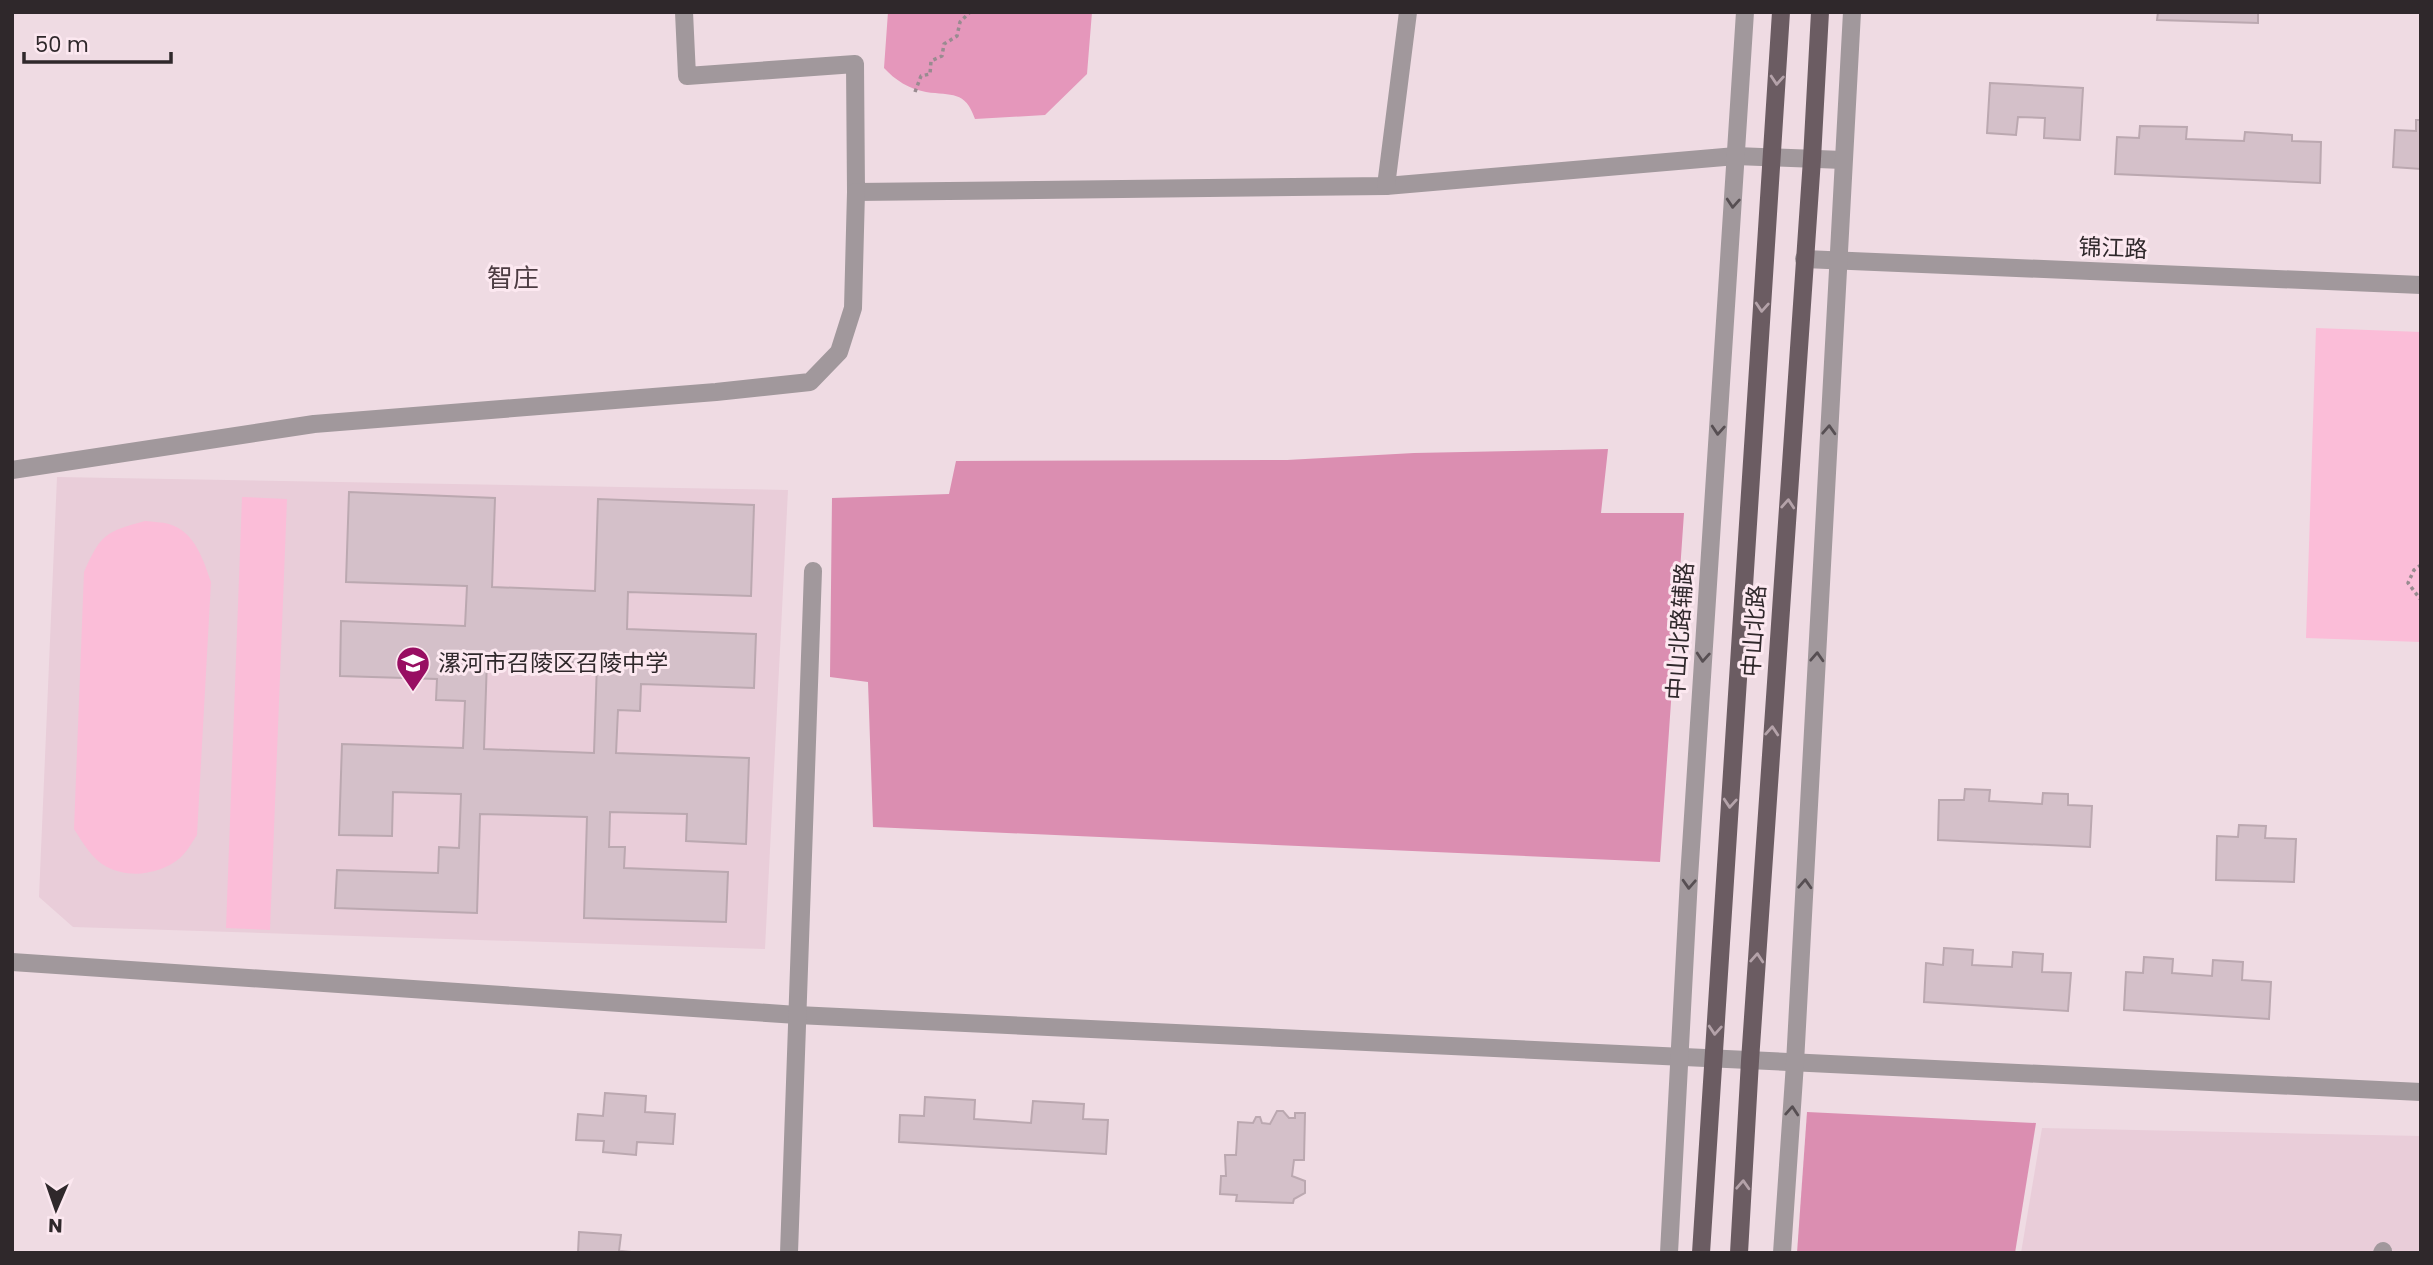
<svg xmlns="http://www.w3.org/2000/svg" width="2433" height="1265" viewBox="0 0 2433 1265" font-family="Poppins,'Noto Sans SC',sans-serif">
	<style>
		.built { fill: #e9cdd9 }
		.green { fill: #fbbdd8 }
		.forest { fill: #db8eb1 }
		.water { fill: #e597bb }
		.building { fill: #d4c0c9; stroke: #bba8b0; stroke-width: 2; fill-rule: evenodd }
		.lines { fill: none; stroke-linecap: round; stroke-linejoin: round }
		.path { stroke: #998b90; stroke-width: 3.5; stroke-dasharray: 3.5 3.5; stroke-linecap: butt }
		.minor { stroke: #a1989c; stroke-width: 18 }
		.major { stroke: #6b5c62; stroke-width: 18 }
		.oneway { stroke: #b4a2a9 }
		.oneway2 { stroke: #574f53 }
		.labels { text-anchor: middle; stroke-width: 6; stroke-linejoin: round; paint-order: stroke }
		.street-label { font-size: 23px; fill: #2f282b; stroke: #fce8f0 }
		.poi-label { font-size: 23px; fill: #2f282b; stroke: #fce8f0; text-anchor: start }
		.quarter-label { font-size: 26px; fill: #4c3c42; stroke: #fce8f0 }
	</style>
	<rect width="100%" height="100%" fill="#efdbe3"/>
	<g class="built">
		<polygon points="57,477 788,490 765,949 73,927 39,897"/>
		<polygon points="2042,1128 2421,1136 2421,1253 2021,1253"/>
	</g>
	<g class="green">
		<polygon points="2316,328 2421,332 2421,642 2306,638"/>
		<polygon points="242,497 287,499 270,930 226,928"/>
		<path d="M145,521c8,1 17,1 24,3 26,8 34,35 42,58l-14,253c-5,7 -10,17 -17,23 -19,16 -50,21 -73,9 -15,-8 -24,-24 -33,-38l10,-257c17,-38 21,-40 61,-51z"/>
	</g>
	<g class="forest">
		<polygon points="1608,449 1601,513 1684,513 1660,862 873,827 868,682 830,677 832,498 949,494 956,461 1287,460 1414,453"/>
		<polygon points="1807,1112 2036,1123 2015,1253 1797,1253"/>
	</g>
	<path class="water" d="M888,12h204l-5,62 -42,41 -70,4c-10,-29 -23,-23 -49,-27 -17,-3 -31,-12 -42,-24z"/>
	<g class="building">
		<polygon points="2158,12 2258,12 2258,23 2157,20"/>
		<polygon points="1990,83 2083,88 2080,140 2044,138 2045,118 2018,117 2016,135 1987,133"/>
		<polygon points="2416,120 2421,120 2421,169 2393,167 2395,130 2416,131"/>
		<polygon points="2140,126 2187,127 2186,139 2244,141 2245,132 2292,135 2292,141 2321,142 2320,183 2115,174 2117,137 2139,138"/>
		<path d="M349,492l146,6 -3,89 103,4 3,-92 156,6 -3,91 -123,-4 -1,37 129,5 -2,54 -113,-4 -1,27 -22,-1 -2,43 133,5 -3,86 -60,-3 1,-27 -77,-2 -1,35h16l-1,21 104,4 -2,50 -142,-4 3,-101 -107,-3 -3,99 -142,-5 2,-38 101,3 1,-26 20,1 2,-54 -68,-2 -1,44 -53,-1 3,-91 121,4 2,-47 -29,-1 1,-21 -97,-3 1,-55 124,5 2,-40 -121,-4zM487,659l110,4 -3,90 -110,-4z"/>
		<polygon points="1965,789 1990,790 1989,801 2042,804 2043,793 2068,794 2068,805 2092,806 2090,847 1938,840 1939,800 1964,800"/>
		<polygon points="2239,825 2266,826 2265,838 2296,839 2294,882 2216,880 2217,836 2238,837"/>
		<polygon points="1944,948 1973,950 1972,965 2012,967 2013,952 2043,954 2042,972 2071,973 2068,1011 1924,1002 1926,963 1943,965"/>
		<polygon points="2144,957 2173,959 2172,973 2212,976 2213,960 2243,962 2242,980 2271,982 2269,1019 2124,1010 2126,972 2143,973"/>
		<polygon points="605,1093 646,1096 645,1112 675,1114 673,1144 637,1142 636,1155 603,1152 604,1141 576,1140 578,1114 603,1116"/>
		<polygon points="925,1097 975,1100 974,1119 1031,1123 1033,1101 1084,1104 1083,1119 1108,1120 1106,1154 899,1142 900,1115 924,1116"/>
		<polygon points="1277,1111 1283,1111 1289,1118 1295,1118 1295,1113 1305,1113 1304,1160 1294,1160 1292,1176 1305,1181 1305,1193 1294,1199 1293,1203 1236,1201 1237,1195 1220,1194 1221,1176 1226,1176 1225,1155 1236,1155 1238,1122 1253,1123 1256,1117 1260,1117 1262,1123 1270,1124"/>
		<polygon points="579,1232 621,1235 619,1251 644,1253 578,1253"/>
	</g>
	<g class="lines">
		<g class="path">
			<polyline points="915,92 921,76 930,74 931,61 942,56 944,44 957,36 960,22 970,12"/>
			<polyline points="2420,456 2421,456"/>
			<polyline points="2421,565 2414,570 2408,583 2421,600"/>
		</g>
		<g class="minor">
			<polyline points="684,12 687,76 855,64 856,192 1386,186 1736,156 1843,160"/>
			<polyline points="1386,186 1408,12"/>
			<polyline points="1804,259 2421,285"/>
			<polyline points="12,470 314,424 716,392 810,382 839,352 853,308 856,192"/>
			<polyline points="12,962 797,1015 2421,1092"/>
			<polyline points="789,1253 813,571"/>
			<polyline points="1669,1253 1689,878 1745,12"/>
			<polyline points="1782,1253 1795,1063 1852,12"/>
			<polyline points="2382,1253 2383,1251"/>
		</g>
		<g class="major">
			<polyline points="1701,1253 1781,12"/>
			<polyline points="1739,1253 1750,1061 1812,159 1820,12"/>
		</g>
	</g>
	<defs><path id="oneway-chevron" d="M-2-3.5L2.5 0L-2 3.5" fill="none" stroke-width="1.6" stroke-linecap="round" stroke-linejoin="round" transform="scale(1.75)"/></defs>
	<g class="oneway">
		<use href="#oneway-chevron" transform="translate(1777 80) rotate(94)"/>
		<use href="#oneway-chevron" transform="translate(1762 307) rotate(94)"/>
		<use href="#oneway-chevron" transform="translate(1788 504) rotate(-86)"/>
		<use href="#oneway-chevron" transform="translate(1772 731) rotate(-86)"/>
		<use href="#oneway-chevron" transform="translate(1730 803) rotate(94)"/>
		<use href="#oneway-chevron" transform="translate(1757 958) rotate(-86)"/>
		<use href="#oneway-chevron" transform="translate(1715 1030) rotate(94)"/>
		<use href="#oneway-chevron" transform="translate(1743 1185) rotate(-87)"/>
	</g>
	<g class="oneway2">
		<use href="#oneway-chevron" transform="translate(1733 203) rotate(94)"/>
		<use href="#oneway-chevron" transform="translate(1718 430) rotate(94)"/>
		<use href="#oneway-chevron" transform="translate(1829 430) rotate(-87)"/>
		<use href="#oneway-chevron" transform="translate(1703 657) rotate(94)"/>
		<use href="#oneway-chevron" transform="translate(1817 657) rotate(-87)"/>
		<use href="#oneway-chevron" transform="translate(1689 884) rotate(93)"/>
		<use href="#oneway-chevron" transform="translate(1805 884) rotate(-87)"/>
		<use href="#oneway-chevron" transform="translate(1792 1111) rotate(-86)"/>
	</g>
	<defs>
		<g id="school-pin" transform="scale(1.75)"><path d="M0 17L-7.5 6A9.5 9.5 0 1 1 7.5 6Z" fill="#980e62" stroke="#fce8f0"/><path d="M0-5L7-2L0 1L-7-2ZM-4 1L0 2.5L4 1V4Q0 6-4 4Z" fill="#fff"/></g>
	</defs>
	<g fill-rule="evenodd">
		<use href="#school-pin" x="413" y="663"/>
	</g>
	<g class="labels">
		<g class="street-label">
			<text transform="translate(2113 248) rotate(2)" y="8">锦江路</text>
			<text transform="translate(1680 631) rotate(-86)" y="8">中山北路辅路</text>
			<text transform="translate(1754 631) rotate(-86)" y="8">中山北路</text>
		</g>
		<g class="poi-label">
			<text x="438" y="671">漯河市召陵区召陵中学</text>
		</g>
		<g class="quarter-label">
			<text x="513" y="287">智庄</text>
		</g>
	</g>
	<rect width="2433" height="1265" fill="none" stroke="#2f282b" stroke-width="28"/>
	<g transform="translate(56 1209) rotate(182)" stroke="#fce8f0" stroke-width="5" paint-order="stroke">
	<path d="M0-5L12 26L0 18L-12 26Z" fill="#2f282b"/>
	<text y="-10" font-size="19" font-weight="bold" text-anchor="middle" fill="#2f282b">N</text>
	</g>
	<path d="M24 52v10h147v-10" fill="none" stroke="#2f282b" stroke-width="3.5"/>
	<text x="35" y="52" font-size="21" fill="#2f282b" stroke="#fce8f0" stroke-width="5" paint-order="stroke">50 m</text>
</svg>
